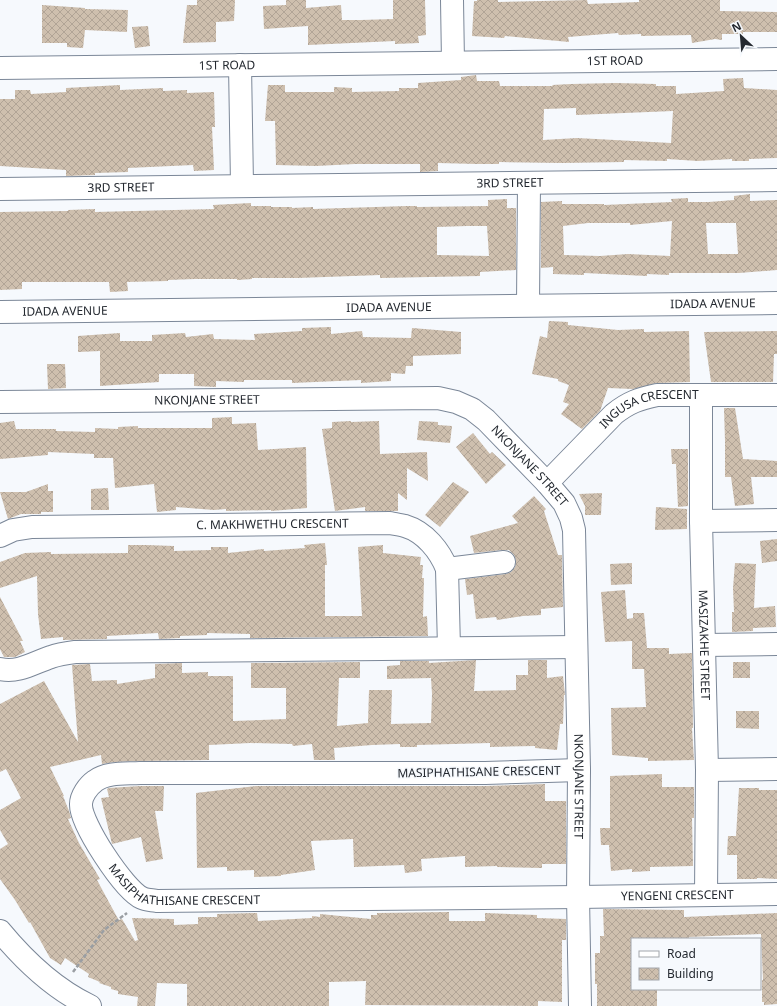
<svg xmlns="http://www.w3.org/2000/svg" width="777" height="1006" viewBox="0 0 777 1006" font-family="'Noto Sans',sans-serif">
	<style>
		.building { fill: url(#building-cross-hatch); fill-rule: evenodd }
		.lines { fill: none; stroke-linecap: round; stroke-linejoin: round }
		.minor-casing { stroke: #7b8798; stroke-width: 24 }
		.path { stroke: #9a9ea3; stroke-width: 2.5; stroke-dasharray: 4 2; stroke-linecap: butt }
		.minor { stroke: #fff; stroke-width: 22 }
		.labels { text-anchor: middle; stroke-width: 3; stroke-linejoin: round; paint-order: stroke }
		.street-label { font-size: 12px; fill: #242930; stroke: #f6f9fd }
	</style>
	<defs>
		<pattern id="building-cross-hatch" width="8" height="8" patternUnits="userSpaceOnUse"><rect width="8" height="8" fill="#cebfae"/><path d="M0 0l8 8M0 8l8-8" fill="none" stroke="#b1a496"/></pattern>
	</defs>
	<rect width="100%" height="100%" fill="#f6f9fd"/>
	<g class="building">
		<polygon points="197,0 235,0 234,21 216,22 216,42 183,43 187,5 197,5"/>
		<polygon points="286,0 306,0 306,8 341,5 342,20 361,20 393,19 393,0 425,0 426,35 418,36 419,43 395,44 395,41 308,45 308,26 264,29 263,6 286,5"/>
		<polygon points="477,0 498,0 498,2 587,0 588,4 639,2 639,0 720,0 720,11 777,12 777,32 743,32 743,34 722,34 722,40 715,39 692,43 691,35 641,36 641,34 619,35 618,33 568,37 569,42 505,36 504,38 472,36 474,1 477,1"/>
		<polygon points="42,5 85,8 85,9 128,10 127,32 85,30 83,48 67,47 67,43 42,43"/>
		<polygon points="148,26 150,46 135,48 132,27"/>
		<path d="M476,75l1,6h22l1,5h53l-1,-1 19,-1 45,-1 40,1v2h20v8l48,-3 -1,-12 20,-1 1,10 33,2v68l-28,1v2h-17v-2l-34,2 -31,-2v2l-43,-1v2l-62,1 -63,-1v2h-22l-39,-1v8l-18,1v-8h-65l-39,2 -40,-1 -1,-44h-10l3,-36h17v7h49v-5l18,1v4l47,-1v-3h19v-5l43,-3v-3zM576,108v7l97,-4 -2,32 -94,-5 -34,2 1,-31z"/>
		<polygon points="120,85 120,90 163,88 163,91 187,90 187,93 214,92 215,127 212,127 214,170 194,171 193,165 128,168 128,172 95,173 95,175 66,176 66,170 0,166 0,99 15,99 15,90 30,90 31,94 66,92 66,88"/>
		<path d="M750,194v7l27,-1v70l-38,3h-70v2l-22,-1v2l-63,-3v2l-31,-1v-7l-12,1v-66l21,-1v3h42v1l68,-3 -1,-3 17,-1v4h21l25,-2v-4zM672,221l-2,35 -42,-2 -28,2 -36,-1 -1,-29 25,-3h42v2zM706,223h30l2,31h-30z"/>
		<path d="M507,199v9h9v62l-36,2v4l-100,2v-3l-82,3h-46v1l-15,1v-1h-42l-27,1v1l-41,1 1,9 -18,1 -1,-10h-87v7l-22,1v-78l68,-1v-1l27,-1v3l119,-3 -1,-4 38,-2v3h20v1h21v1l21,-1v2l94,-3h10v1l71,-1v-6zM467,226h20l2,30 -52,-1v-28z"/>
		<polygon points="549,321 568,322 568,325 618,330 644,329 644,332 689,331 690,382 657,383 633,389 608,388 600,411 582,429 561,414 569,404 563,402 569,385 558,381 558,379 532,374 540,336 547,338"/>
		<polygon points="331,327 331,334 362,331 363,337 411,338 412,328 461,332 461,354 413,356 413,366 406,366 405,374 391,373 391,381 361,383 361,380 292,383 292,380 244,380 244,382 216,381 216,387 194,386 194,374 159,374 159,382 100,386 100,351 78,352 78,336 120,333 120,341 152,341 152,335 185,333 186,337 213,334 214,339 255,340 254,334 302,331 302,328"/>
		<polygon points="777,331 777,354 774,354 773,382 711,382 704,332"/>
		<polygon points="47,364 65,364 66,388 48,389"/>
		<polygon points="724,408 735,408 743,459 777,461 777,477 751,477 754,504 735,506 731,477 725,477 725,441"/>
		<polygon points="232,417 232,424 256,423 258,450 306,447 307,508 271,511 271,510 226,511 226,509 214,510 176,507 176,510 157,512 154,484 115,488 113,458 94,458 94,454 48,452 48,455 0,459 0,423 14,421 16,429 56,429 56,431 95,432 95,428 118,429 118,427 138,426 138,428 212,428 212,418"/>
		<polygon points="351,421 351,422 379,421 380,454 427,452 428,481 407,468 407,500 398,493 398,511 365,511 365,507 335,511 322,429 332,428 332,422"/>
		<polygon points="419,421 438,422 438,425 452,426 450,443 417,440"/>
		<polygon points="473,433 490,454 492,452 506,465 486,484 456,447"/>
		<polygon points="671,449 688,449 688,506 678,507 676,464 672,464"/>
		<polygon points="453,482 469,492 440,527 425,515"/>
		<polygon points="48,484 48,491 53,491 53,512 41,512 41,514 21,514 8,519 0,492 26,492"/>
		<polygon points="108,488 109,510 91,510 91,489"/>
		<polygon points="602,493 601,515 585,515 585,506 579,494"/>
		<polygon points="534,496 546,509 544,511 558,555 562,555 563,607 541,609 541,615 523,616 497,620 496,617 476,619 473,594 467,595 465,579 506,574 511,572 515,567 516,561 514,555 509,550 502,550 474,553 470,536 518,523 512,516"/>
		<polygon points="656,507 687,509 687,529 655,530"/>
		<polygon points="777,539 777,561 762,563 760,541"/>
		<polygon points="325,543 327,565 325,565 325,616 362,616 358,547 383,545 383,553 421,557 420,565 423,565 422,578 424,578 423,617 427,616 428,636 250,638 250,634 207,633 207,635 180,636 180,638 159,639 158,633 107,636 107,639 63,640 63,637 41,639 38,614 37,576 0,588 0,562 25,553 51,552 51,554 128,553 128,545 146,545 174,546 174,551 211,550 211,547 228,547 228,553 264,549 264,551 305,548 304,545"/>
		<polygon points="632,563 632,584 611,585 610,564"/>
		<polygon points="735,563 756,564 754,608 775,606 776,627 753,628 753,631 732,632 732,612 734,612 733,588"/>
		<polygon points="625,590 627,619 633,618 633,613 644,613 647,648 669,648 669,654 692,653 693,728 692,728 694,760 648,761 648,758 612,755 611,708 646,707 644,669 632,669 632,641 605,642 601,592"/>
		<polygon points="0,597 23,641 20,641 25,652 15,657 4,657 0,649"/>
		<polygon points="476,660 474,691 516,690 516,675 528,675 528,660 547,660 547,678 563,676 565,695 564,695 563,724 560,724 557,750 535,748 535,746 490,747 490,743 417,745 417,747 400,747 400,744 372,745 334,748 335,760 314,760 312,744 293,746 292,744 250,743 209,745 209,760 139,761 115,762 102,764 101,755 50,767 64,796 63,796 69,811 71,818 68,819 79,843 100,879 97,880 117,917 119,920 122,919 135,941 138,940 132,918 174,919 174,925 198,924 198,917 217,917 217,914 254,913 257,913 258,921 312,918 312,916 320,917 320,914 371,919 371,915 377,915 377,913 449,912 449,921 485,921 485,913 537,915 537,918 566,919 566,940 562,940 562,1002 538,1001 538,1006 365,1005 366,981 329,982 329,1006 187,1006 187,984 157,983 155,1006 137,1006 138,997 118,994 118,991 111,989 111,987 99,983 100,982 88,977 89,974 65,958 61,965 50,958 30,922 29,923 15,900 0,879 0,849 8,844 0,830 0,810 21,798 6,769 0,772 0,704 44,681 78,742 72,665 90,664 92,681 117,680 117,684 155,678 155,664 182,663 182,673 208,672 208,676 233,676 233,721 286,719 286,688 251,688 251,663 360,662 360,678 339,678 337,726 368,723 369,690 392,690 391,724 431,723 432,694 431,678 387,679 387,666 400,665 400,661 429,661 429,663"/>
		<rect x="733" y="662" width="17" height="16"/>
		<polygon points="736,711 759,711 759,729 736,728"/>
		<polygon points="662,774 662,787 694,787 694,818 692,818 693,866 650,867 650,871 632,872 632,869 611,871 609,845 601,845 600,828 610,828 610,776"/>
		<polygon points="545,784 545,801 566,801 566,864 542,864 542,868 497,867 497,866 465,867 465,856 421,859 422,871 405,873 404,865 354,867 353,839 311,841 315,870 281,875 281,876 254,877 254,870 227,871 227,867 197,868 196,793 256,786 485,786"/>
		<polygon points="140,786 164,786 163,811 155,811 163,859 146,862 141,837 112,844 101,798 109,797 107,789 109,788"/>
		<polygon points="739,788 759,788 759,790 777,790 777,879 757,878 757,879 737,879 737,855 727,855 728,836 736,836"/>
		<polygon points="603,909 684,910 684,917 777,913 777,1004 764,1005 764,1002 762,1002 762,980 763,980 761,934 689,937 689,939 632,939 632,990 657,990 657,1006 597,1006 597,984 595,984 595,953 600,953 600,936 604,936"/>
	</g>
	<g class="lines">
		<g class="minor-casing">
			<g id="minor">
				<polyline points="452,0 453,62"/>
				<polyline points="240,65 242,185"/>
				<path id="s1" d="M0,68l777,-9"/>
				<path id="s2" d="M0,189l777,-9"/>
				<polyline points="528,305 529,183"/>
				<path id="s3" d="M0,312l777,-9"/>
				<path id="s4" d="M701,396v125l6,249 -1,124"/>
				<path id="s5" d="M0,402l438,-4 18,4 16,7 14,11 61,63 17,20 7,15 3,12 5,240 -1,127 2,109"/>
				<path id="s6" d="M547,483l67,-69c15,-12 25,-15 43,-19h120"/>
				<polyline points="701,521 777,520"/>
				<path id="s7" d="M0,536l13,-6 19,-3 358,-4c5,1 11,2 15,3 20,6 35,25 42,43l2,79"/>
				<polyline points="447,569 504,562"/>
				<polyline points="704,645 777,644"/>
				<path d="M0,669c19,4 33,-6 51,-12 8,-3 16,-4 24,-5l501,-5"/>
				<path id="s8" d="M579,770l-94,3h-345c-15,1 -33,-1 -45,8 -7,5 -14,15 -14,23 -1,19 43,86 61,94 4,2 10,2 15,3l421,-4 199,-3"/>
				<polyline points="707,770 777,769"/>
				<path d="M0,931c24,29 56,59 90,75"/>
			</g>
		</g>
		<polyline class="path" points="73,972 104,930 127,913"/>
		<use href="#minor" class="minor"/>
	</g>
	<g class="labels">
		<g class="street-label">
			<text dy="4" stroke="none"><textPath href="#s1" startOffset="615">1ST ROAD</textPath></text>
			<text dy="4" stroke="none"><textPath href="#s1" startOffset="227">1ST ROAD</textPath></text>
			<text dy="4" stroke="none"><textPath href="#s2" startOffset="510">3RD STREET</textPath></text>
			<text dy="4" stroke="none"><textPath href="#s2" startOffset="121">3RD STREET</textPath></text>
			<text dy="4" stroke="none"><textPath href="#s3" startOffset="713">IDADA AVENUE</textPath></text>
			<text dy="4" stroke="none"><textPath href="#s3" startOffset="389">IDADA AVENUE</textPath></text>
			<text dy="4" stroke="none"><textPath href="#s3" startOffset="65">IDADA AVENUE</textPath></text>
			<text dy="4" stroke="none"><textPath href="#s5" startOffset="207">NKONJANE STREET</textPath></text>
			<text dy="4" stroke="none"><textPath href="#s6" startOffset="132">INGUSA CRESCENT</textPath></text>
			<text dy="4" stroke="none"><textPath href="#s5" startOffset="555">NKONJANE STREET</textPath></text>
			<text dy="4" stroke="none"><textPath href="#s7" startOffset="274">C. MAKHWETHU CRESCENT</textPath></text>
			<text dy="4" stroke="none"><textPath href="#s4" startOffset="249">MASIZAKHE STREET</textPath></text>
			<text transform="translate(479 772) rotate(-1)" y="4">MASIPHATHISANE CRESCENT</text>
			<text dy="4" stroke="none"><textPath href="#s5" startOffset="891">NKONJANE STREET</textPath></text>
			<text dy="4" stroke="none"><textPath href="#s8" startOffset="664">MASIPHATHISANE CRESCENT</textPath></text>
			<text dy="4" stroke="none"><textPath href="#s8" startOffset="1163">YENGENI CRESCENT</textPath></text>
		</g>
	</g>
	<rect x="631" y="938" width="130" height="52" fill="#f6f9fd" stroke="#a2a6ab"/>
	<rect x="639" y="951" width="20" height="6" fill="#ffffff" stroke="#a2a6ab"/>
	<text x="667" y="958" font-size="12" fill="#242930">Road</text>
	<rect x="639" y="968" width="20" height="12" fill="url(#building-cross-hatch)" stroke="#a2a6ab"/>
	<text x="667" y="978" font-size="12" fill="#242930">Building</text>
	<g transform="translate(741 36) rotate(334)" stroke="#f6f9fd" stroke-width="3" paint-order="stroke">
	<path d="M0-3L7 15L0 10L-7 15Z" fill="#242930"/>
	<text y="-6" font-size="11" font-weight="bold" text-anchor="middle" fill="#242930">N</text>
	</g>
</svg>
